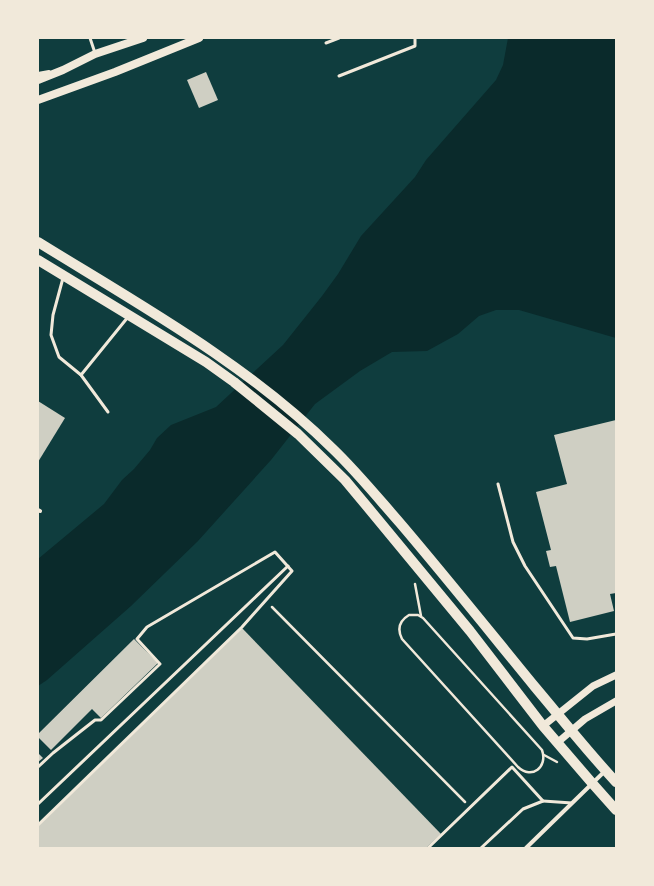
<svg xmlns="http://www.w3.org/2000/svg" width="654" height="886" viewBox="0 0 654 886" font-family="Commissioner,sans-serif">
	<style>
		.water { fill: #0a2a2b }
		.building { fill: #cfcfc3 }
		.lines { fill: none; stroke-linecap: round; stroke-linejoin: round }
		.path { stroke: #f1e9da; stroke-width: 2.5 }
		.service { stroke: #f1e9da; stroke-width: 3 }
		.minor { stroke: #f1e9da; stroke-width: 4 }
		.tertiary { stroke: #f1e9da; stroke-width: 7 }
		.secondary { stroke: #f1e9da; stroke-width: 8 }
		.primary { stroke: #f1e9da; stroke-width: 10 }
	</style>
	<rect width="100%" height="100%" fill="#0f3d3e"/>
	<polygon class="water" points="508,38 616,38 616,338 519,310 496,310 479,316 458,334 427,351 392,352 360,371 315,404 271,460 198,541 131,606 47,680 38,686 38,559 104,504 122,480 134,469 150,450 157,438 171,425 216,407 283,345 322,296 338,274 361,236 415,177 426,160 496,80 503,65"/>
	<g class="building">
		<polygon points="206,72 218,100 199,108 187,80"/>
		<polygon points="38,401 65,418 38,462"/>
		<polygon points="616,420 616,593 610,594 614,611 570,622 556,566 550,567 546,551 551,550 536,492 567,484 554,435"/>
		<polygon points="242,628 441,834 426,848 38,848 38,826"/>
		<polygon points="134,639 158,663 101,718 92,709 51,750 38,737 38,734"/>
		<polygon points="38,753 43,758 38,762"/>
	</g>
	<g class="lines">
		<g class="path">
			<polyline points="415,584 421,616"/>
			<polyline points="272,607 465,802"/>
			<path d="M409,615h9l5,3 119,132c6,17 -10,30 -24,17l-116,-128c-5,-10 -3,-18 7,-24z"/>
			<polyline points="544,755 557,762"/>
		</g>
		<g class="service">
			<polyline points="90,38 95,53"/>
			<polyline points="326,43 339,38"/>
			<polyline points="339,76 415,46 415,38"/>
			<polyline points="63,278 53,315 51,335 59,357 81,375 108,412"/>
			<polyline points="81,375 128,317"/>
			<polyline points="498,484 513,542 525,566 573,638 587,639 616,634"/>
			<polyline points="38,767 53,753 95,720 101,720 160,664 137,639 147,627 275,552 292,571 242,627 38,825"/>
			<polyline points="543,801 572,803"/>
			<polyline points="38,804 288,566"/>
			<polyline points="428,848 512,767 543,801 523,809 481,848"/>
		</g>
		<g class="minor">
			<polyline points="38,74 49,72"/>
			<polyline points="38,510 40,511"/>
			<polyline points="526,848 605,771"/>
		</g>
		<g class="tertiary">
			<polyline points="543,726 593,686 616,675"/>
			<polyline points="557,743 585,719 616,701"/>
		</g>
		<g class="secondary">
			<polyline points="38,80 63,70 95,54 143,38"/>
			<polyline points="38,100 115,72 199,38"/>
		</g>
		<g class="primary">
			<path d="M38,242c102,63 209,122 295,207 24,23 45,49 67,74 46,54 90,109 135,164 27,32 53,65 81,95"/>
			<polyline points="38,260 206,362 234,382 298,434 345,480 370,510 470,631 543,726 592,783 616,810"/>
		</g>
	</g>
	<rect width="654" height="886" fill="none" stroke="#f1e9da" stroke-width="78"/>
</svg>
